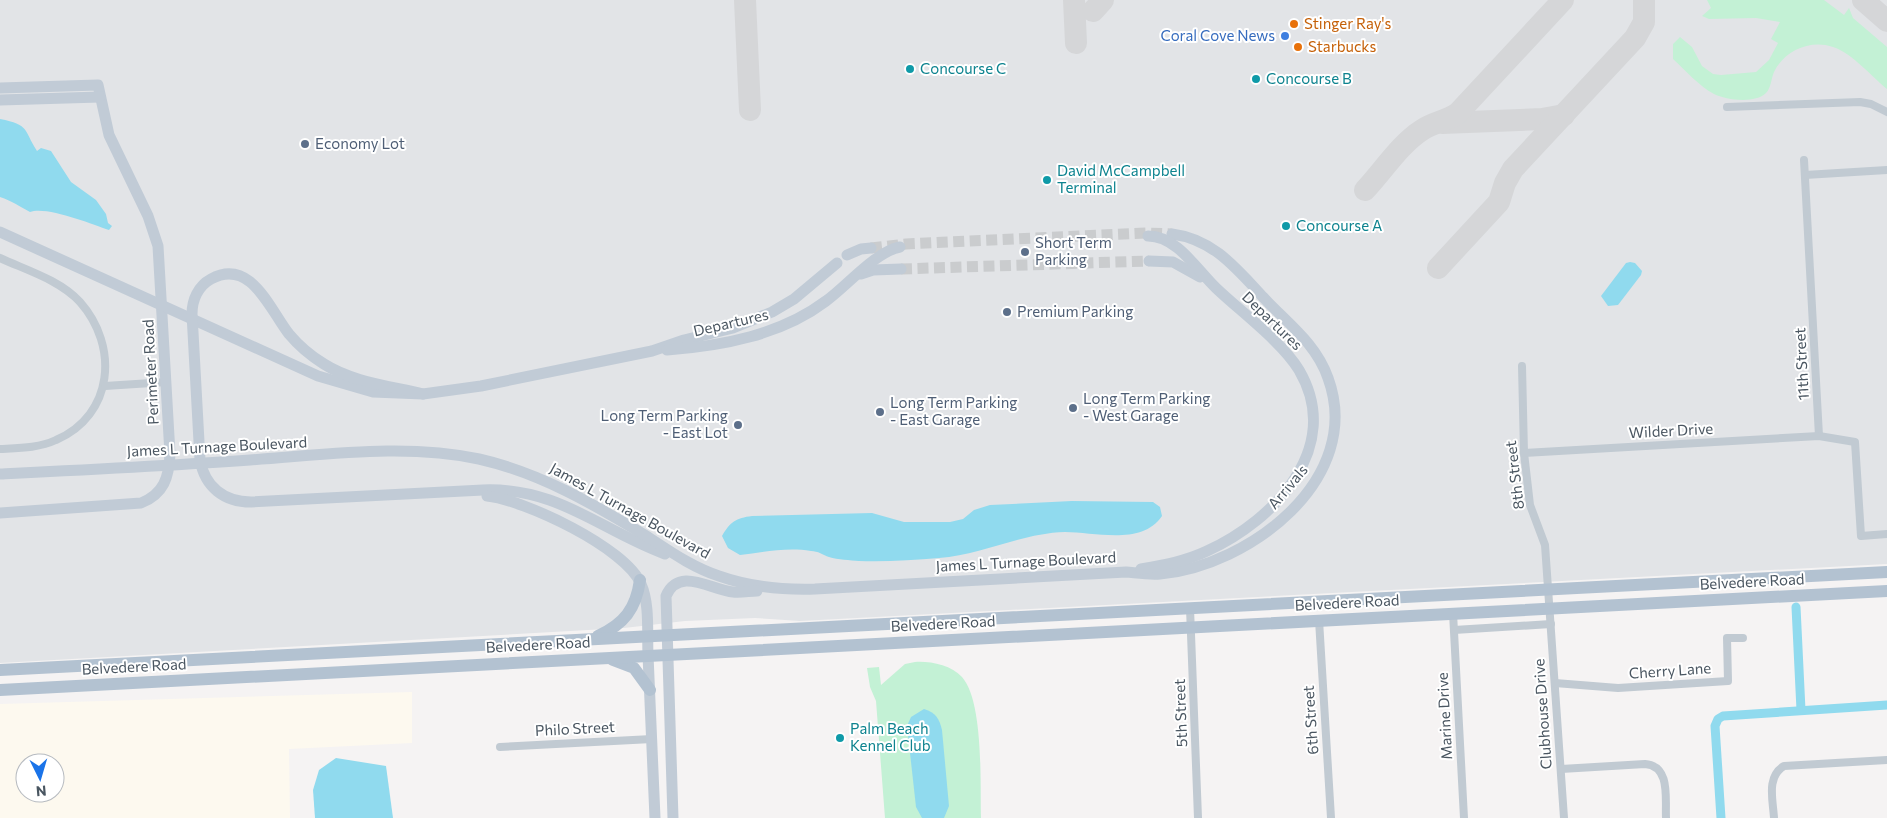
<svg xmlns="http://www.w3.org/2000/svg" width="1887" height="818" viewBox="0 0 1887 818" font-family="Commissioner,sans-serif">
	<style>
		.commercial { fill: #fdf9ef; fill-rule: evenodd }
		.airport { fill: #e2e4e7 }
		.green { fill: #c3f1d5 }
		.water { fill: #90daee }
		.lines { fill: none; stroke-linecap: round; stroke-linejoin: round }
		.canal { stroke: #90daee; stroke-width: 9 }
		.taxiway { stroke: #d5d6d8; stroke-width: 22 }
		.secondary-tunnel { stroke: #caccce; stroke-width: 11; stroke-dasharray: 11 5.5; stroke-linecap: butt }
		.street { stroke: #c1cad2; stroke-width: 8 }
		.secondary { stroke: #c1cbd6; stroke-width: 11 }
		.primary { stroke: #b3c2d1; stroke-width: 12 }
		.food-dot { fill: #e8710a; stroke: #fff; stroke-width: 2 }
		.shop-dot { fill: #3f7fe0; stroke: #fff; stroke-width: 2 }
		.culture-dot { fill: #0f9aa8; stroke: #fff; stroke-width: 2 }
		.service-dot { fill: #5c6f8a; stroke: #fff; stroke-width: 2 }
		.labels { text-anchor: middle; stroke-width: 4; stroke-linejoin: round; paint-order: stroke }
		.food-label { font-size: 15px; fill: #c56008; stroke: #fff; text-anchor: start }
		.shop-label { font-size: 15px; fill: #366cbe; stroke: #fff; text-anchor: end }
		.culture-label { font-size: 15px; fill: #0d838f; stroke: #fff; text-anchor: start }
		.service-label { font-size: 15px; fill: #4e5e75; stroke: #fff; text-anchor: start }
		.street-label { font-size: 15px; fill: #4a5661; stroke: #fff }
	</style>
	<rect width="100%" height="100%" fill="#f5f3f3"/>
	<path class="commercial" d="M412,692v51l-123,6 1,69h-290v-114zM25,763h30v30h-30z"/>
	<polygon class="airport" points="0,0 1887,0 1887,564 800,621 755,618 685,621 624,628 0,663"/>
	<g class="green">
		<path d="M1707,0h117l20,15 5,-7 4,10 34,29v42c-16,-13 -35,-36 -54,-42 -23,-8 -49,4 -59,25 -3,7 -3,16 -8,21 -11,11 -40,7 -52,1 -15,-8 -29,-24 -41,-35v-15l7,-7 12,10 10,19 11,8 8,1 35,-3 13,-12 9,-17 -7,-4 9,-17 -24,-4 -47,1 -7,-3 9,-8z"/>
		<path d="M915,662c15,-1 36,3 47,15 22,25 18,108 19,141h-96l-9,-117 -6,-14 -3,-19 12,-1 2,18 24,-21z"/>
	</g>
	<g class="water">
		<path d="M0,119c30,6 23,10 37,32l4,-3 10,3 20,31 25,18 10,14 2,9 4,3 -3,4c-18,-6 -62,-24 -79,-18 -11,-6 -18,-11 -30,-15z"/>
		<polygon points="1630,262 1635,263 1642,271 1641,275 1618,305 1608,306 1601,296 1626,263"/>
		<path d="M1072,501l81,1 7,5 2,9c-20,30 -67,16 -97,16 -43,1 -83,23 -126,26 -26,2 -53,4 -80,3 -9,-1 -21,-1 -30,-4 -6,-2 -11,-6 -18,-6 -24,-4 -47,1 -71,4l-12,-7 -6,-12c8,-14 14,-18 30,-20l120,-3 32,9h46l13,-3 11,-9 16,-5z"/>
		<path d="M924,709c12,4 15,9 18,21l7,76 -5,12h-22l-6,-11 -9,-81 4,-9z"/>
		<polygon points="336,758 386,766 393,818 315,818 313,790 319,770"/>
	</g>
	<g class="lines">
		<g class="canal">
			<polyline points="1796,607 1801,710"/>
			<polyline points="1721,818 1715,726 1718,719 1723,716 1887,705"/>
		</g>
		<g class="taxiway">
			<polyline points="745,0 750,110"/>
			<polyline points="1074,0 1076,43"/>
			<polyline points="1863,0 1887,21"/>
			<polyline points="1093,11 1103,0"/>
			<polyline points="1442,123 1542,119 1564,115"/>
			<path d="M1365,190c18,-19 35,-46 57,-60 12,-8 25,-9 36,-17l105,-113"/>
			<polyline points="1438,268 1499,202 1505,183 1513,169 1635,38 1644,22 1644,0"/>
		</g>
		<g class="secondary-tunnel">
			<polyline points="871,248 906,244 1148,233 1172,234"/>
			<polyline points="901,269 1149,261"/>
		</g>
		<g class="street">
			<polyline points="1727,107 1860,102 1871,104 1887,112"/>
			<polyline points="1804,160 1819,436"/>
			<polyline points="1805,175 1887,170"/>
			<path d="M0,258c26,12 60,22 80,44 39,44 34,113 -24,138 -17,8 -37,8 -56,9"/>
			<polyline points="1522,366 1524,453 1530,505 1545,545 1564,818"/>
			<polyline points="105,386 167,382"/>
			<polyline points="1524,453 1819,436 1855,442 1861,536 1887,534"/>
			<polyline points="1190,608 1198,818"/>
			<polyline points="1453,613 1464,818"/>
			<polyline points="1319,620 1331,818"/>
			<polyline points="1454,630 1551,624"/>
			<polyline points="1555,683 1618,688 1728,681 1727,638 1743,638"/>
			<polyline points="500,747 652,739"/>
			<path d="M1561,769l84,-5c26,2 20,35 21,54"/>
			<path d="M1774,818c-1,-18 -8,-41 10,-52l103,-6"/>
		</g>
		<g class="secondary">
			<path d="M0,88l98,-3 11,50 39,81 10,30 12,208c-1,23 -6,40 -29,49l-141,10"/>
			<polyline points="0,100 100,97"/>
			<polyline points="0,232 318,376 373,392 423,394 481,386 652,351 684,340 733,328 772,312 794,299 837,263"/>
			<polyline points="847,255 861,249 871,248"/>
			<polyline points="1149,261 1173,262 1200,277"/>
			<polyline points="861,274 873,270 901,269"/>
			<path d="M667,350c55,-4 114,-15 159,-49 21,-15 49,-49 74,-54"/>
			<path d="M423,394c-33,-8 -71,-12 -99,-30 -13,-8 -25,-18 -35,-30 -19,-24 -38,-77 -78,-55 -13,7 -19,21 -19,35l8,146c5,27 24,42 51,42l232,-12c75,-3 117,40 182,64"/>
			<path d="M0,474c83,-4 167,-8 250,-14 75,-5 155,-17 229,-1 62,14 116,46 169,78 23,15 44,30 71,39 31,11 63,14 96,13l311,-17c11,1 23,3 34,2 89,-8 205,-95 168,-196 -12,-35 -41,-55 -65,-81 -27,-29 -50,-58 -91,-63"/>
			<path d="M487,496c38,4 139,52 154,88 9,20 6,49 7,71 2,54 5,109 7,163"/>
			<path d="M1141,569c23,-4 45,-8 66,-18 68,-31 137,-104 92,-181 -17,-28 -59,-59 -83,-82 -19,-18 -39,-52 -68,-52"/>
			<path d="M673,818l-7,-222c13,-30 45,-6 67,-4 8,1 17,-1 24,-1"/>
		</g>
		<g class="primary">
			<path d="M598,636c26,-12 38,-27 42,-56"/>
			<polyline points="613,660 634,668 650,690"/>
			<polyline points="0,670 1887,572"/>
			<polyline points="0,690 1887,591"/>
		</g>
	</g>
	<g class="food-dot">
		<circle cx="1294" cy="24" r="5"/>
		<circle cx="1298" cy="47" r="5"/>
	</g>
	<circle class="shop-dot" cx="1285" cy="36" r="5"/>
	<g class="culture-dot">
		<circle cx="910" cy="69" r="5"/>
		<circle cx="1256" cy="79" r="5"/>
		<circle cx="1047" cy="180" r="5"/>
		<circle cx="1286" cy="226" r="5"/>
		<circle cx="840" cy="738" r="5"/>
	</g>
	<g class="service-dot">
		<circle cx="305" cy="144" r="5"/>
		<circle cx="1025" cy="252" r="5"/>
		<circle cx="1007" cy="312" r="5"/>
		<circle cx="1073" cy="408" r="5"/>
		<circle cx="880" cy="412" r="5"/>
		<circle cx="738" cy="425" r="5"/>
	</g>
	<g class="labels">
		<g class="food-label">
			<text x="1304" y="29">Stinger Ray's</text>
			<text x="1308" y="52">Starbucks</text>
		</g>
		<g class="shop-label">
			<text x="1275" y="41">Coral Cove News</text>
		</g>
		<g class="culture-label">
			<text x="920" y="74">Concourse C</text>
			<text x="1266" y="84">Concourse B</text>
			<text x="1057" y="176">David McCampbell<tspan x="1057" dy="17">Terminal</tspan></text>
			<text x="1296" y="231">Concourse A</text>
			<text x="850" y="734">Palm Beach<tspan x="850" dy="17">Kennel Club</tspan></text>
		</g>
		<g class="service-label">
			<text x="315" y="149">Economy Lot</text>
			<text x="1035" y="248">Short Term<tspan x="1035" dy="17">Parking</tspan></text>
			<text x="1017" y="317">Premium Parking</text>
			<text x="1083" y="404">Long Term Parking<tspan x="1083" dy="17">- West Garage</tspan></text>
			<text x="890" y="408">Long Term Parking<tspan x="890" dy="17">- East Garage</tspan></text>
			<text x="728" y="421" text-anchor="end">Long Term Parking<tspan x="728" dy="17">- East Lot</tspan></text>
		</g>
		<g class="street-label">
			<text transform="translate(1272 321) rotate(44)" y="5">Departures</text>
			<text transform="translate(731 323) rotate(-13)" y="5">Departures</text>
			<text transform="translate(1802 364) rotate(-93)" y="5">11th Street</text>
			<text transform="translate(151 372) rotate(-93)" y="5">Perimeter Road</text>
			<text transform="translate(1671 431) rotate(-3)" y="5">Wilder Drive</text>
			<text transform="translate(217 447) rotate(-3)" y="5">James L Turnage Boulevard</text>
			<text transform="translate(1515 475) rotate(-97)" y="5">8th Street</text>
			<text transform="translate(1288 487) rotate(-50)" y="5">Arrivals</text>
			<text transform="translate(630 511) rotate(29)" y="5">James L Turnage Boulevard</text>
			<text transform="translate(1026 562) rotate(-3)" y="5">James L Turnage Boulevard</text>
			<text transform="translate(1752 582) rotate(-3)" y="5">Belvedere Road</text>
			<text transform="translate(1347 603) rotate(-3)" y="5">Belvedere Road</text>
			<text transform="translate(943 624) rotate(-3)" y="5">Belvedere Road</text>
			<text transform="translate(538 645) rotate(-3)" y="5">Belvedere Road</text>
			<text transform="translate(134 667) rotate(-3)" y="5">Belvedere Road</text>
			<text transform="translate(1670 671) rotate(-4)" y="5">Cherry Lane</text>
			<text transform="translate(1181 713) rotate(-92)" y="5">5th Street</text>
			<text transform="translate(1543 714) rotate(-94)" y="5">Clubhouse Drive</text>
			<text transform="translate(1445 716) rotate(-93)" y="5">Marine Drive</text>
			<text transform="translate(1311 720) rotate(-94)" y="5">6th Street</text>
			<text transform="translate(575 729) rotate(-3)" y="5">Philo Street</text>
		</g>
	</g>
	<g transform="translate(40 778) rotate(175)"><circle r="24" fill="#ffffff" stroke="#b7bbc0"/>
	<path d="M0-4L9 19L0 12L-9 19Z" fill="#1a73e8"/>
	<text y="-8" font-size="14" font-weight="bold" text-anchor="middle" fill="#4a5661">N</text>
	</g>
</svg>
